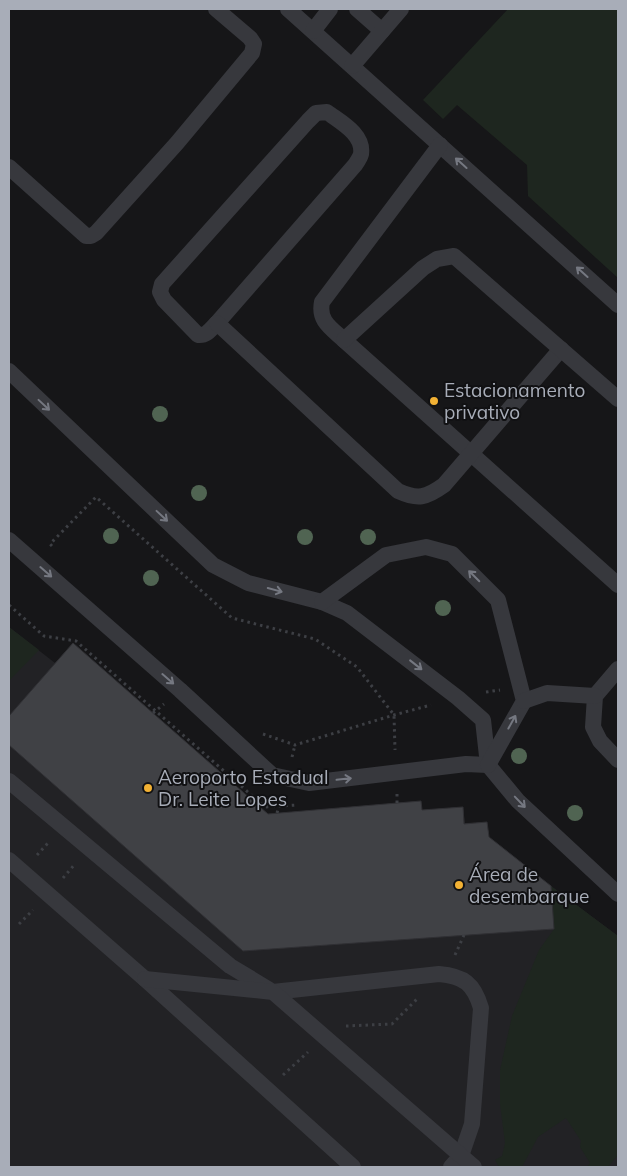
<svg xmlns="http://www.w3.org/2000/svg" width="627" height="1176" viewBox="0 0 627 1176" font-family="Mulish,sans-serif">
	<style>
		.built { fill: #222225 }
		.green { fill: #1e261f }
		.building { fill: #404145; stroke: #303034 }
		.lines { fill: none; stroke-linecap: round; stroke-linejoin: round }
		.path { stroke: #3d3f44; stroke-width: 3; stroke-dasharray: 2.5 4; stroke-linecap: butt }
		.lane { stroke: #37383d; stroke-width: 16 }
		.tree { fill: #506452 }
		.oneway { stroke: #757881 }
		.poi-dot { fill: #f2b134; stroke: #111113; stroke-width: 2 }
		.labels { text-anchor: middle; stroke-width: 4; stroke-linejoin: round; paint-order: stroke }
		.poi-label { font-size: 19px; fill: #a8adb8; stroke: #111113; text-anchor: start }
	</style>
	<rect width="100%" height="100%" fill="#161618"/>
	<polygon class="built" points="9,627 55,663 73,643 268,814 421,801 422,810 463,807 465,823 487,822 489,837 551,886 618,936 618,1167 9,1167"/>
	<g class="green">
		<polygon points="508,9 618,9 618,278 528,196 527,165 457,105 443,119 423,100"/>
		<polygon points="9,627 39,650 9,681"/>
		<polygon points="551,886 618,936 618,1155 608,1167 587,1167 590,1163 580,1147 581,1141 566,1118 538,1137 522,1167 499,1167 495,1160 502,1156 505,1143 500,1104 500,1070 512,1016 539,950 554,929"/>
	</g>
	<polygon class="building" points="73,643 268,814 421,801 422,810 463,807 464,824 487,822 489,837 551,886 554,929 243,951 9,745 9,716"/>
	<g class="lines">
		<g class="path">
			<polyline points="52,546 50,544 96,497 232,618 315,639 357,667 394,715 395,750"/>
			<polyline points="9,605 44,636 76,641 265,807 297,805"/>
			<polyline points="486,692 500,690"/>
			<polyline points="153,713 164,704"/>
			<polyline points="263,734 295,745 394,715 431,705"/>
			<polyline points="292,757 295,745"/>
			<polyline points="397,794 397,803"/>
			<polyline points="277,813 281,799"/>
			<polyline points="37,855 48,843"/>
			<polyline points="63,878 75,864"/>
			<polyline points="19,924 33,910"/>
			<polyline points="455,955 464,935"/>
			<polyline points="346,1026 392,1024 417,999"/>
			<polyline points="283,1075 308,1052"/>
		</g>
		<g class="lane">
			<polyline points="288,9 618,305"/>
			<polyline points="357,9 382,31"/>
			<polyline points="313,31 330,9"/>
			<polyline points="352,66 401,9"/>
			<path d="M327,112c13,10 37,22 34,42 -1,4 -4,8 -6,11l-138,158c-6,6 -10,13 -19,12l-34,-35 -4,-8 2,-8 146,-163 8,-8z"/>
			<path d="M440,145l-118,157c-4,19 9,26 22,38l274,245"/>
			<polyline points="9,167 86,236 91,236 96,233 177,143 252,53 254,44 250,38 216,9"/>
			<path d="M217,323l181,168c20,9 28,7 46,-6l117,-136"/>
			<polyline points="344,340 423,268 437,259 454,256 618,399"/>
			<polyline points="9,371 213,565 248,583 322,602 347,613 458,698 483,720 488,765 518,801 618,894"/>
			<polyline points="9,540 180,690 272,775 309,783 466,764 488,765"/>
			<polyline points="322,602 386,555 426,547 452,554 498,600 524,701 488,765"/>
			<polyline points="618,669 595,696 593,727 600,741 618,760"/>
			<polyline points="524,701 547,693 595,696"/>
			<path d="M9,781l221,185 43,26 166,-18c25,2 35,10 42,34l-9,116 -11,32 -10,11"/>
			<polyline points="9,860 145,979 353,1167"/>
			<polyline points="145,979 273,992 474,1167"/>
		</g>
	</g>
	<g class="tree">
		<circle cx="160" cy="414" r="8"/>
		<circle cx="199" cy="493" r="8"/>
		<circle cx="111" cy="536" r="8"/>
		<circle cx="305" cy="537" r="8"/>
		<circle cx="368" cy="537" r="8"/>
		<circle cx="151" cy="578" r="8"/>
		<circle cx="443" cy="608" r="8"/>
		<circle cx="519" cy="756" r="8"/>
		<circle cx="575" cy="813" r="8"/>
	</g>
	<defs><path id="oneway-shaft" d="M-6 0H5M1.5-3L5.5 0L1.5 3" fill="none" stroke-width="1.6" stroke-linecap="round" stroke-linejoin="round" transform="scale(1.25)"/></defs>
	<g class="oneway">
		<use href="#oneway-shaft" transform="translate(461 163) rotate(-138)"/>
		<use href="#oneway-shaft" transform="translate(582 272) rotate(-138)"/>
		<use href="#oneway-shaft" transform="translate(44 405) rotate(43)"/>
		<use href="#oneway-shaft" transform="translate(162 516) rotate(43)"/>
		<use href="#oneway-shaft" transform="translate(46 572) rotate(41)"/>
		<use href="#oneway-shaft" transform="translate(474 576) rotate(-135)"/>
		<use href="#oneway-shaft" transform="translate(275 590) rotate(15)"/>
		<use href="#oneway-shaft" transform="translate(416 665) rotate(38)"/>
		<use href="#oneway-shaft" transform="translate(168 679) rotate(41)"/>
		<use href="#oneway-shaft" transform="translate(512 722) rotate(-61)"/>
		<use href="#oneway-shaft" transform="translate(344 779) rotate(-6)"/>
		<use href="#oneway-shaft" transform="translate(520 802) rotate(46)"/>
	</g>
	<g class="poi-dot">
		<circle cx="434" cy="401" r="5"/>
		<circle cx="148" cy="788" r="5"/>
		<circle cx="459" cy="885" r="5"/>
	</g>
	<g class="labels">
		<g class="poi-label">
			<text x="444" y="397">Estacionamento<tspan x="444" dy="22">privativo</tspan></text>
			<text x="158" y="784">Aeroporto Estadual<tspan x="158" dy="22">Dr. Leite Lopes</tspan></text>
			<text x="469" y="881">Área de<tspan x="469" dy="22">desembarque</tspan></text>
		</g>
	</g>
	<rect width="627" height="1176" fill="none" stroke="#a8adb8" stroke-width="20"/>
</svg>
